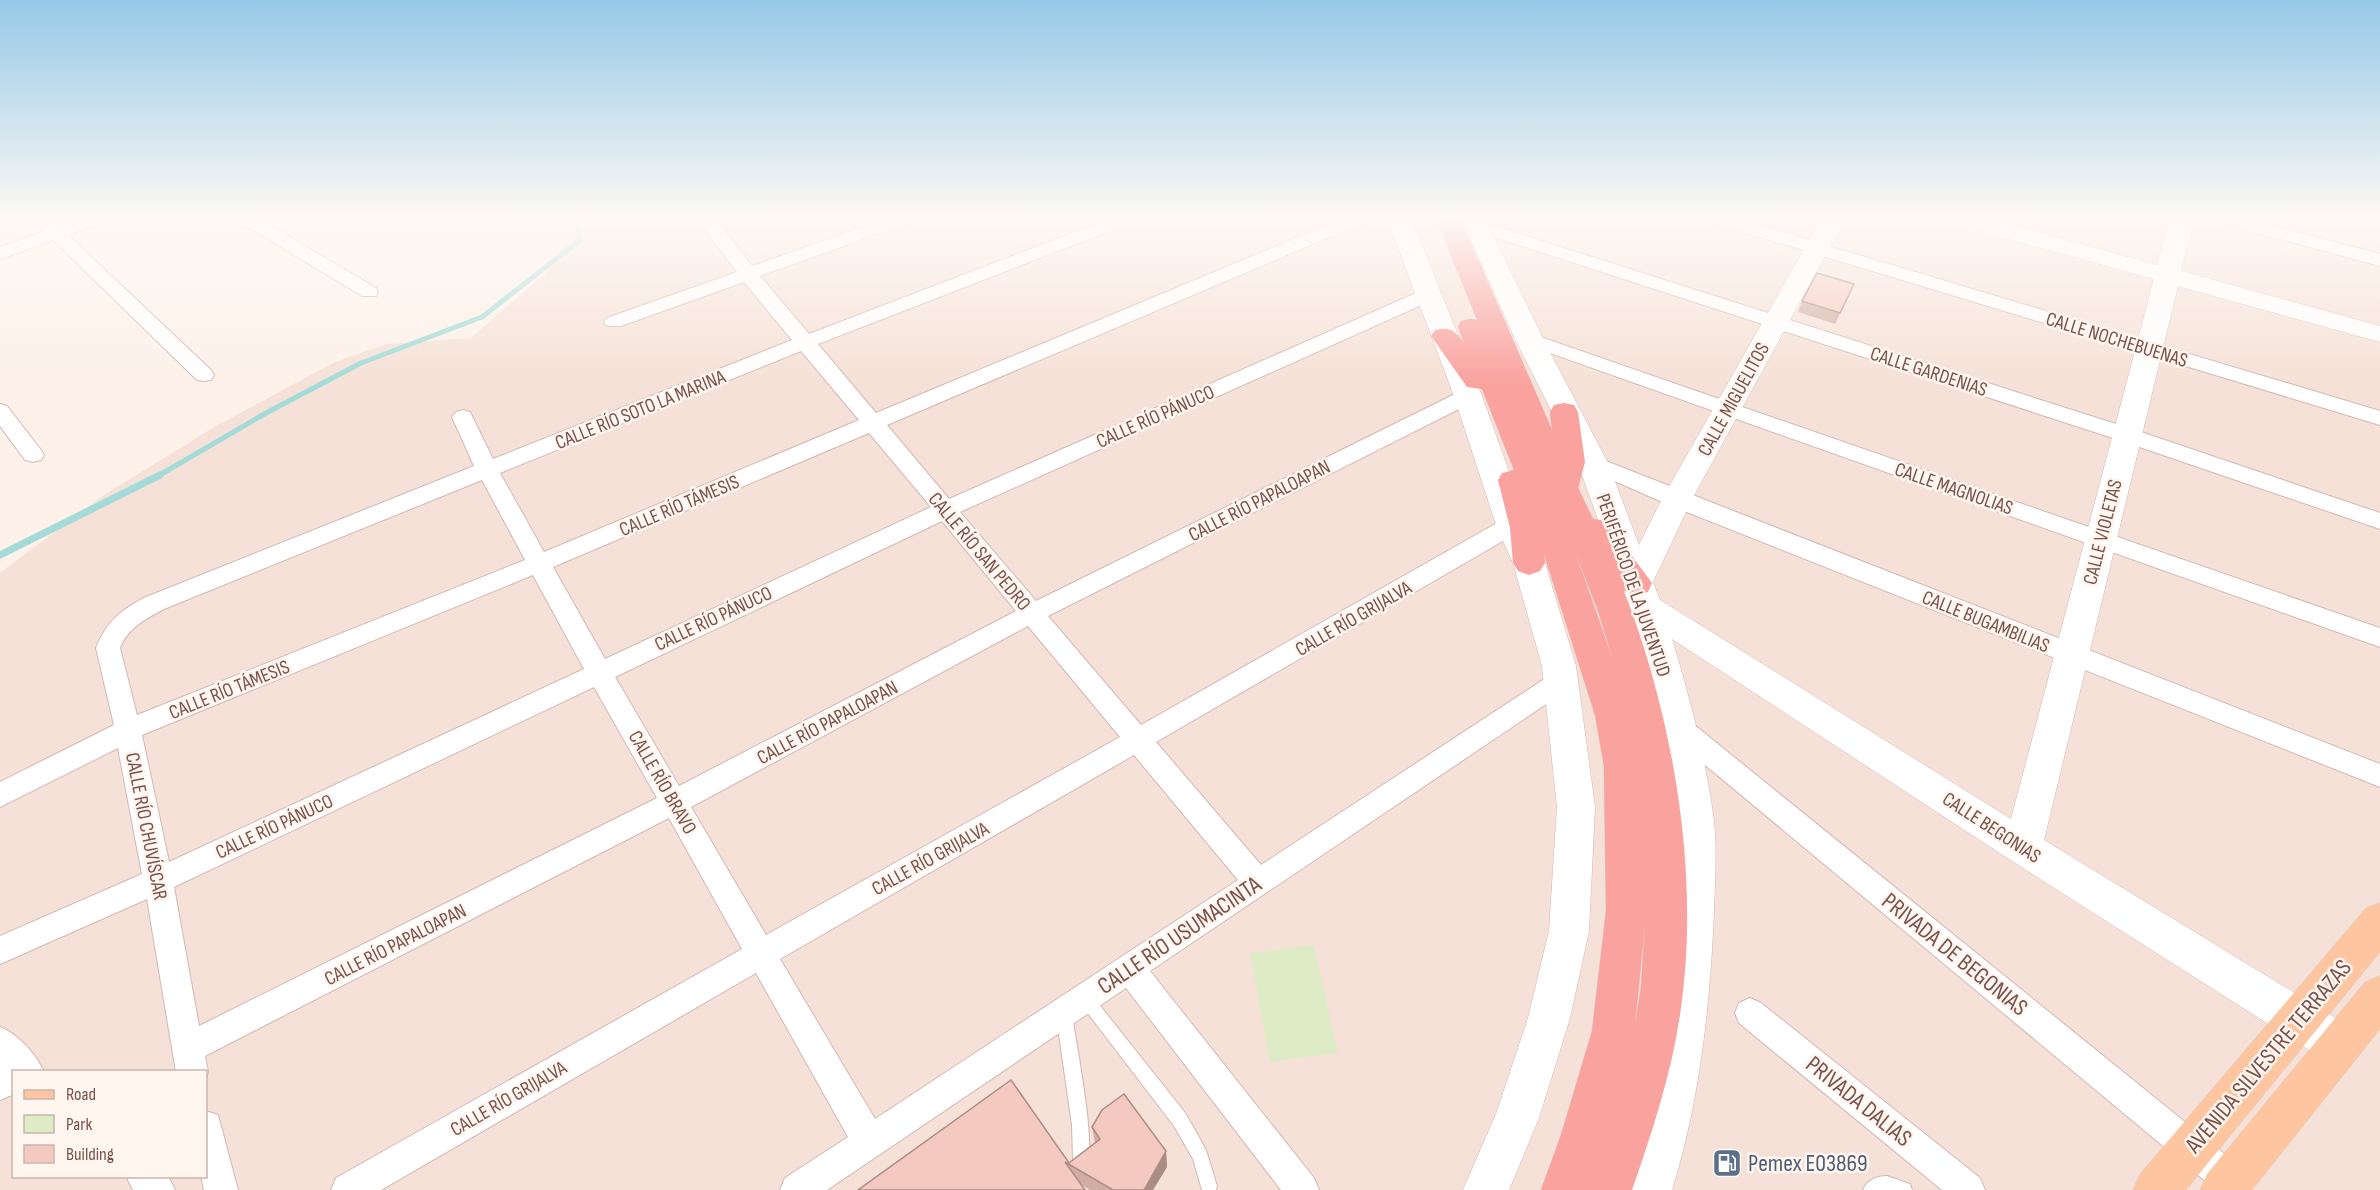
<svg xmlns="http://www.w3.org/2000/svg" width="2380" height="1190" viewBox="0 0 2380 1190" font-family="'Sofia Sans Condensed',sans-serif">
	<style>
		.residential { fill: #f5e1d7; fill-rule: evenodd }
		.green { fill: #deecc6 }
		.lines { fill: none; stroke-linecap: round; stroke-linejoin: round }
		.stream-far1 { stroke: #a2dbd7; stroke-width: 5 }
		.stream { stroke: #a2dbd7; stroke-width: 7 }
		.lane-casing { stroke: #d3b8b0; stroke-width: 2 }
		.street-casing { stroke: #d3b8b0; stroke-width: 2 }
		.secondary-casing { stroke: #d8b9b0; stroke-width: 1 }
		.primary-casing { stroke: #dacecd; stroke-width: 1 }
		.highway-casing { stroke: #dacecd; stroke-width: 1 }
		.lane { fill: #fff; fill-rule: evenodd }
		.street { fill: #fff; fill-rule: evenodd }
		.secondary { fill: #fff; fill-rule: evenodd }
		.primary { fill: #fdc6a0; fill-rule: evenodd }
		.highway { fill: #f9a29e; fill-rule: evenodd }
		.wall { fill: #d2ada4 }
		.shaded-wall { fill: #ab8d86 }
		.building { fill: #f4c9bf; stroke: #ab8d86; stroke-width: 1.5 }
		.labels { text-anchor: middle; stroke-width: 5; stroke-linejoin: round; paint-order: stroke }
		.street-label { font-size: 20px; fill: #7a514b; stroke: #fff6f0 }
		.near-street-label { font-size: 24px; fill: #7a514b; stroke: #fff6f0 }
		.near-service-label { font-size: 24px; fill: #4e5e75; stroke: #fff6f0; text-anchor: start }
	</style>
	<rect width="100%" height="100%" fill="#fdf1e9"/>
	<path class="residential" d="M570,218h1810v972h-2380v-617l104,-78 112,-69 119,-64 52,-18 84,-6 74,-64 30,-46zM14,1072h192v104h-192z"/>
	<polygon class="green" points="1314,945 1338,1053 1270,1062 1250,953"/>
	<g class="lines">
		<polyline class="stream-far1" points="158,476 266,413 361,363 482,317 580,240 578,218"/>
		<polyline class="stream" points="0,555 160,475"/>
		<g class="lane-casing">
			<g id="lane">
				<polygon points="1085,991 1090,993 1186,1114 1206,1150 1217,1186 1216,1190 1202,1190 1193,1159 1174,1126 1080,1003 1077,998 1080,993"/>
				<path d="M1064,1007l5,2 3,5c4,30 24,129 15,152l-6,2 -6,-2 -2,-6 -1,-35 -16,-111 3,-5z"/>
				<path d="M1887,1176l23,8 2,6h-49c4,-10 14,-14 24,-14z"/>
			</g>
		</g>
		<g class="street-casing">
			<g id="street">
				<polygon points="31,218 50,218 59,226 83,218 108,218 105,222 68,235 211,370 214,375 211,380 204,381 197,380 53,240 0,259 0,247 44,231"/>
				<polygon points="229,218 254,218 263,221 376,288 378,292 376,296 362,296 251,229 232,222"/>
				<path d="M697,218h18l37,48 136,-48h25l-3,4 -150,54 49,58 302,-116h25l-3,4 -315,122 58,69 468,-195h24l-3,4 -478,203 62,74 474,-209h14l3,4 -3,4 -477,214 76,89 425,-210 7,-2 7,2 3,5 -3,5 -427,215 93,109 363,-206 8,-2 8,2 3,6 -3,6 -364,211 105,123 291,-191 9,-3 9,3 4,7 -4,7 -420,283 164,207 5,12h-38l-155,-202 -299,202h-47l5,-12 63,-41 -92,-164 -375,217h-50l5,-12 406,-229 -73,-131 -464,238 3,16 -2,6v-6h-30l-29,-173 -147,65v-28l142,-62 -24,-126 -118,59v-25l114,-57 -18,-77c10,-26 26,-39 50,-51l328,-131 -22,-49 4,-5 7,-2 7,2 23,47 299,-119 -48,-58 -123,44h-14l-3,-4 3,-4 130,-46zM801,351l58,69 -315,132 -44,-79zM869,433l62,74 -326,152 -52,-92zM482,480l43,80 -388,155 -17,-67c8,-20 25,-29 44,-39zM942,521l74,90 -337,175 -64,-109zM533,575l51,94 -415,193 -27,-127zM1028,626l92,111 -354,198 -75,-128zM594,687l63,111 -458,228 -25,-139zM1134,755l104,125 -363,239 -95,-160z"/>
				<polygon points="1708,218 1735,218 2380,411 2380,425 1711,222"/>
				<polygon points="2214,218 2243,218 2380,254 2380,266 2217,222"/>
				<polygon points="1476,220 2135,430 2380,513 2380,529 2119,440 1470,229 1467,225 1470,221"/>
				<polygon points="1529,333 2380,628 2380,647 1522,343 1519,339 1522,335"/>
				<polygon points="0,404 7,406 41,450 44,455 41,460 33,462 25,460 0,426"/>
				<polygon points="1593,456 2380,764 2380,787 1669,505 1585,468 1582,463 1585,458"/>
				<polygon points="1678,716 1687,719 2243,1169 2248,1181 2244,1190 2216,1190 1669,735 1665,727 1669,719"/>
				<polygon points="1750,998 1761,1003 1980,1178 1985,1190 1942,1190 1739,1023 1735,1013 1739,1003"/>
				<path d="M0,1027c18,7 36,27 44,45h-30v22l-14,6z"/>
				<polygon points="206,1111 218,1115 238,1190 204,1190 201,1176 206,1176"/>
				<polygon points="126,1176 168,1176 175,1190 133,1190"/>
			</g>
		</g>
		<g class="secondary-casing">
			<g id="secondary">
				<polygon points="1387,218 1411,218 1482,396 1528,525 1545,563 1576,666 1595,807 1589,931 1570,1018 1539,1118 1509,1190 1463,1190 1496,1114 1528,1018 1549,931 1557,807 1542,666 1513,563 1496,525 1454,396"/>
				<path d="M1461,218h24l58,121 65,124 31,82 23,-46 160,-281h24l-154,281 -39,83 7,18 351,219 143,-540 -203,-56 -3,-5h39l170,47 13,-47h24l-13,53 199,55v16l-202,-56 -134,554 311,190 7,15 -7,15 -15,6 -15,-6 -316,-201 -337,-220c18,59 34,121 42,182 3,29 1,61 0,91 -4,93 -14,188 -42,278h-46l10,-31 18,-76 16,-115 6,-146 -13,-80 -12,-59 -22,-75 -51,-145 -63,-124z"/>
			</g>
		</g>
		<g class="primary-casing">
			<g id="primary">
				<polygon points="2380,903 2380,952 2186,1190 2133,1190 2140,1174 2366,908"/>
				<polygon points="2380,976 2380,1029 2252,1190 2200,1190 2207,1174 2365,982"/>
			</g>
		</g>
		<g class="highway-casing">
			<path id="highway" d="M1436,218h24l92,212 -2,-18 4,-7 10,-2 10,2 4,7 7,50 -7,26 15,31 13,2 46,62 -4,9 -12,3 -12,-4c50,129 77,286 56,424 -9,60 -28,118 -48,175h-91l20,-55 31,-104 14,-120 -2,-145 -9,-51 -51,-161 1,9 -5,8 -11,4 -11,-4 -5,-8 -3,-35 -12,-48 4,-7 12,-3 -32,-81 -15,-2 -36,-51 4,-6c16,-4 20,1 29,13l-6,-16 3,-6 10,-2 6,1zM1574,549l24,62 15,49zM1645,922l-4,65 -6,39z"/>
		</g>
		<use href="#lane" class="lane"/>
		<use href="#street" class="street"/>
		<use href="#secondary" class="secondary"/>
		<use href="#primary" class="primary"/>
		<use href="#highway" class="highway"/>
	</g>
	<g class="wall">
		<polygon points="1854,284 1835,324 1798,312 1802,301"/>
		<polygon points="1011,1080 1069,1163 1095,1143 1092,1127 1166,1151 1167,1167 1153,1190 1090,1190 1082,1185 858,1190"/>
	</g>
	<polygon class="shaded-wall" points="1166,1151 1167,1167 1153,1190 1144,1190"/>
	<g class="building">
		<polygon points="1817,273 1854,284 1840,313 1802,301"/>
		<polygon points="1011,1080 1069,1163 1100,1139 1092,1127 1102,1110 1124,1094 1166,1151 1144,1190 1113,1190 1065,1162 1085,1190 858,1190"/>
	</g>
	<linearGradient id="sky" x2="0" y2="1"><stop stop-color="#96c9e7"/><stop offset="0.57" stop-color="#fef9f5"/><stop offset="1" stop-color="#fef9f5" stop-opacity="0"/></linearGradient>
	<rect width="2380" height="384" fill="url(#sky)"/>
	<defs>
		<g id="fuel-square" transform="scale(1.5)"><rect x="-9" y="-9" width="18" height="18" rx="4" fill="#5c6f8a" stroke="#fff6f0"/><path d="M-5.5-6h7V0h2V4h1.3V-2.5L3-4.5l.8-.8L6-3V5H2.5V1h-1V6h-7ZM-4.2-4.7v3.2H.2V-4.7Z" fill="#fff"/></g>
	</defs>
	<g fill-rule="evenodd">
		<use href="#fuel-square" x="1727" y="1163"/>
	</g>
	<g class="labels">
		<g class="street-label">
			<text transform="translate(2117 339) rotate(17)" y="7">CALLE NOCHEBUENAS</text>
			<text transform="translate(1929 371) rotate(18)" y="7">CALLE GARDENIAS</text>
			<text transform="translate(1733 399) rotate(-61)" y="7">CALLE MIGUELITOS</text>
			<text transform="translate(640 409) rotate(-22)" y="7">CALLE RÍO SOTO LA MARINA</text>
			<text transform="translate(1155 416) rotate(-24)" y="7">CALLE RÍO PÁNUCO</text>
			<text transform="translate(1954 488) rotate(19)" y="7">CALLE MAGNOLIAS</text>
			<text transform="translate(1259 500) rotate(-27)" y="7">CALLE RÍO PAPALOAPAN</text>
			<text transform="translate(679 505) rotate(-23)" y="7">CALLE RÍO TÁMESIS</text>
			<text transform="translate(2102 532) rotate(-76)" y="7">CALLE VIOLETAS</text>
			<text transform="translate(980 551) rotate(50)" y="7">CALLE RÍO SAN PEDRO</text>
			<text transform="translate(1634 585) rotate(71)" y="7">PERIFÉRICO DE LA JUVENTUD</text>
			<text transform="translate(713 618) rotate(-25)" y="7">CALLE RÍO PÁNUCO</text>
			<text transform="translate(1353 618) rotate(-30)" y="7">CALLE RÍO GRIJALVA</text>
			<text transform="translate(1986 621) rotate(22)" y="7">CALLE BUGAMBILIAS</text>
			<text transform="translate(229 689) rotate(-22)" y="7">CALLE RÍO TÁMESIS</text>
			<text transform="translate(827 722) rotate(-28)" y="7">CALLE RÍO PAPALOAPAN</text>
			<text transform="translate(663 782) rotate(60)" y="7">CALLE RÍO BRAVO</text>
			<text transform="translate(147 826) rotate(79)" y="7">CALLE RÍO CHUVÍSCAR</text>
			<text transform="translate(274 826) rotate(-25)" y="7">CALLE RÍO PÁNUCO</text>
			<text transform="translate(1992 827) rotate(33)" y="7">CALLE BEGONIAS</text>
			<text transform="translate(930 858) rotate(-29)" y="7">CALLE RÍO GRIJALVA</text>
			<text transform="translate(395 944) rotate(-27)" y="7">CALLE RÍO PAPALOAPAN</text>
			<text transform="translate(508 1098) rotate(-30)" y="7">CALLE RÍO GRIJALVA</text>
		</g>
		<g class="near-street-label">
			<text transform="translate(1179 935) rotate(-34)" y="8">CALLE RÍO USUMACINTA</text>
			<text transform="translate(1955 954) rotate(39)" y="8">PRIVADA DE BEGONIAS</text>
			<text transform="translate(2268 1056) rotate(-50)" y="8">AVENIDA SILVESTRE TERRAZAS</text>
			<text transform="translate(1859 1101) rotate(39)" y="8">PRIVADA DALIAS</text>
		</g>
		<g class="near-service-label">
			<text x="1748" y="1171">Pemex E03869</text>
		</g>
	</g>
	<rect x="12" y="1070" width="195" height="108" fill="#fff6f0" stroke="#cab4ae" stroke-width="1.5"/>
	<rect x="24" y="1090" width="30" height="9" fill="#fdc6a0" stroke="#cab4ae" stroke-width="1.5"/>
	<text x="66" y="1100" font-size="18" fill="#7a514b">Road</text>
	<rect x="24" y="1115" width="30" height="18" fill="#deecc6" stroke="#cab4ae" stroke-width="1.5"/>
	<text x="66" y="1130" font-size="18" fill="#7a514b">Park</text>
	<rect x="24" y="1145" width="30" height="18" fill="#f4c9bf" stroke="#cab4ae" stroke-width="1.5"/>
	<text x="66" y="1160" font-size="18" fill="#7a514b">Building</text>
</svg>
